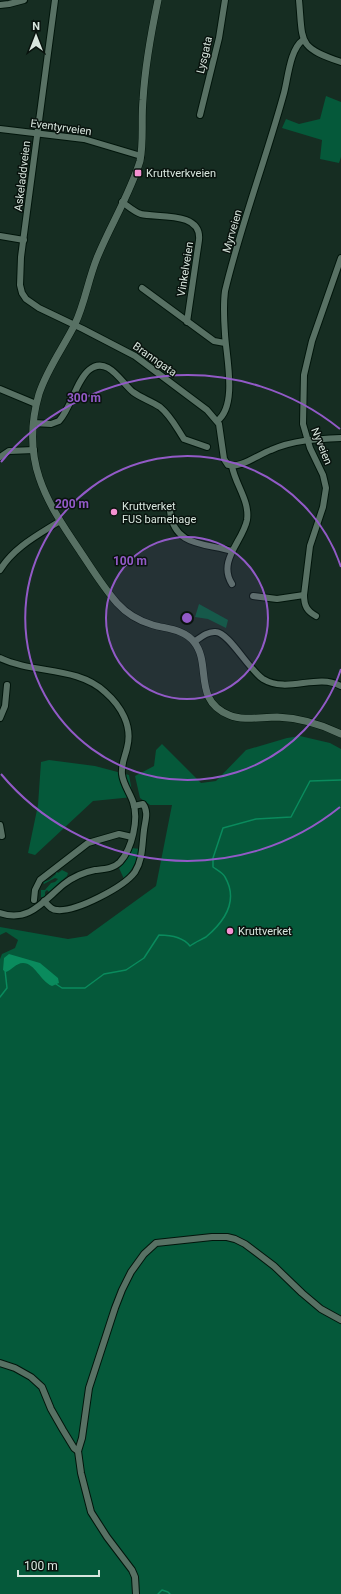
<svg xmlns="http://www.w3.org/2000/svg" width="341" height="1594" viewBox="0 0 341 1594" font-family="Roboto,sans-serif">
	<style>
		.green { fill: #05593a }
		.water { fill: #0a8b5d }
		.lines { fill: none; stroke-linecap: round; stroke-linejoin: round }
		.stream { stroke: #0a8b5d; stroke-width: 1.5 }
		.minor-casing { stroke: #01150b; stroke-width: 8 }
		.tertiary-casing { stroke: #01150b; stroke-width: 8 }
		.minor { stroke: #587164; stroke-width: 6 }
		.tertiary { stroke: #587164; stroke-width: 7 }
		.ring { fill: none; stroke: #925ac7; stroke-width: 2 }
		.poi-dot { fill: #f591d2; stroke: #09130e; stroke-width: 1.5 }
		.labels { text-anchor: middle; stroke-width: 3; stroke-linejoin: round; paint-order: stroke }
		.street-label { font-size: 11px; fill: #d8e6de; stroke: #09130e }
		.poi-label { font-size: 11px; fill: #d8e6de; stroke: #09130e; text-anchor: start }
		.centre { fill: #925ac7; stroke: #09130e; stroke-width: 2 }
		.ring-label { font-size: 12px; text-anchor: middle; font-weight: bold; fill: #925ac7; stroke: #09130e; stroke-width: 3; stroke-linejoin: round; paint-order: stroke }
	</style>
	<rect width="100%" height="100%" fill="#162d22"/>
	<g class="green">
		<polygon points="326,96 341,102 341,157 339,163 320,159 322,140 282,128 286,119 299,124 320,119"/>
		<polygon points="199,604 228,620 226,628 208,619 195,617"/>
		<polygon points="300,736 330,743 341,749 341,1594 0,1594 0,959 2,954 15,948 18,940 6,932 0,935 0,927 68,939 87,936 156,886 172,805 150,805 140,798 135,776 154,766 156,750 162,744 201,783 216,781 246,750 287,738"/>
		<polygon points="49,760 95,766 129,775 133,797 93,801 35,855 28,853 38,805 41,762"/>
		<path d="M132,848l8,1c-3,12 -7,20 -16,30l-5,-11 6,-6z"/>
		<polygon points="62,870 68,873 67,876 49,892 47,890 45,892 45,897 43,898 41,897 41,890 45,890 51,883 55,882 58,879 55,878 44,884 43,882 49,880 56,874 55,872 56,871 58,873"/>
	</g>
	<path class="water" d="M9,954l31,9 18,15 1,5 -7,3c-12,-5 -17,-23 -29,-23 -7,0 -11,7 -17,9l-3,-2 1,-12z"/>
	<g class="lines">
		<g class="stream">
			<path d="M56,984l6,4h23l19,-14 22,-4 18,-12 15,-23c11,0 24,2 31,11 5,-4 11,-6 16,-9 19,-16 33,-36 19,-60 -2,-4 -8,-7 -12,-10v-9l10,-30 33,-9 35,-2 19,-36 31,-1"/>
			<polyline points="0,997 7,988 5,970"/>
			<polyline points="158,1594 162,1590 168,1592 170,1594"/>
		</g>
		<g class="minor-casing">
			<g id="minor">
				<path d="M55,0l-34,257 -1,28 2,8 4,6 13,9 44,21 52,27 72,54 12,14 5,35 4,6c12,4 31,-11 43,-15 22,-10 46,-11 70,-12"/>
				<path d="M299,0c4,43 -2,47 42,62"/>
				<polyline points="0,5 9,4 24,0"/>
				<polyline points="200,115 219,38 225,0"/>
				<polyline points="0,129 84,139 141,156"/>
				<path d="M122,202c6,4 12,10 19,12 16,4 61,-3 58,26l-12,82"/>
				<polyline points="0,236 24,240"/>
				<polyline points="142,288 214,341 225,343"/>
				<polyline points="0,389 36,404"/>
				<path d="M217,421c21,-15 9,-65 8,-87 -1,-14 -2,-28 0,-43 16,-67 41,-132 59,-198 4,-15 6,-44 19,-53"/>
				<path d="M34,423l17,1 8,-3c12,-13 17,-40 30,-51 18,-15 32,12 44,22 8,6 18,9 27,15 11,9 16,20 24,32l23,8"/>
				<polyline points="0,457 9,451 34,450"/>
				<path d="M170,511c4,36 35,32 62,40"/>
				<path d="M0,570c14,-23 38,-35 60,-49"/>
				<path d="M232,584c-15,-23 11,-43 15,-64 3,-19 -12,-36 -15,-54"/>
				<polyline points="253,596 277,599 304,595"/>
				<path d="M316,616c-9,-5 -12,-10 -12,-21l6,-49 13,-39 3,-19 -3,-13 -13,-27 -7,-24 1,-49 8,-34 29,-83"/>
				<path d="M194,642c7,-5 14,-11 22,-10 13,1 33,38 47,47 25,15 53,-6 78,7"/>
				<path d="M0,658c33,16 77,8 105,34 16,14 28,34 22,56 -2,9 -6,16 -5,26 1,10 8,19 11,28 6,17 -1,47 -13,60 -7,7 -16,7 -25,8 -10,2 -22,7 -31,14 -20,16 -34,39 -64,29"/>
				<polyline points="0,718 5,706 7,685"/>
				<polyline points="0,825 2,836"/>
				<polyline points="34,900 35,890 40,880 88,843 119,834 132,837"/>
				<path d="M44,901c4,4 7,9 13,9 19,2 67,-23 78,-38 8,-13 7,-27 9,-42 1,-9 5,-18 -1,-26l-9,2"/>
				<polyline points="0,1363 15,1368 31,1377 42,1387 51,1409 63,1430 74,1448 78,1451"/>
				<polyline points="136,1594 135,1577 132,1570 107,1537 91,1512 81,1473 78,1451 82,1438 89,1388 115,1308 122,1290 131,1272 144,1254 156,1243 212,1237 227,1237 235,1239 245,1244 274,1266 302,1293 321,1309 341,1320"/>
			</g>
		</g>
		<g class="tertiary-casing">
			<path id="tertiary" d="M158,0c-7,33 -13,66 -15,100 -2,20 1,41 -3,61 -10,33 -30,65 -43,97 -9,22 -12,45 -22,66 -12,24 -28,45 -36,70 -19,65 6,106 41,157 12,18 23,36 37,52 9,10 22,18 36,22 14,4 31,4 41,17 18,22 -2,58 35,73 14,6 32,2 48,2 22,1 44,7 64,17"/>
		</g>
		<use href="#minor" class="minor"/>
		<use href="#tertiary" class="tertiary"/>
	</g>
	<circle cx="187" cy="618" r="81" fill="#925ac7" fill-opacity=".12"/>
	<g class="ring">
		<circle cx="187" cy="618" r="81"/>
		<path d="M341 669A162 162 0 1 1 341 567"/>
		<path d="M340 807A243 243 0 0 1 1 774M1 462A243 243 0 0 1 340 429"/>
	</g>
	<g class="poi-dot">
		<rect x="134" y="169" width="8" height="8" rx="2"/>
		<circle cx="114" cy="512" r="4"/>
		<circle cx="230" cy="931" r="4"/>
	</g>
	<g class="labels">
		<g class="street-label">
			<text transform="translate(204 55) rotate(-77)" y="4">Lysgata</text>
			<text transform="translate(61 127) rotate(8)" y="4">Eventyrveien</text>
			<text transform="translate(22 176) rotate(-83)" y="4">Askeladdveien</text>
			<text transform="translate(232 231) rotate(-74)" y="4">Myrveien</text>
			<text transform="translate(185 269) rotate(-81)" y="4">Vinkelveien</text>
			<text transform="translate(155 359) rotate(35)" y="4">Branngata</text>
			<text transform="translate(322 446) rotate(68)" y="4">Nyveien</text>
		</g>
		<g class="poi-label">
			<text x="146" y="177">Kruttverkveien</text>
			<text x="122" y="510">Kruttverket<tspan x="122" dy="13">FUS barnehage</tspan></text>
			<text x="238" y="935">Kruttverket</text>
		</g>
	</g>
	<circle cx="187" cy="618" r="6" class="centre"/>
	<g class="ring-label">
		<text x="84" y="402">300 m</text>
		<text x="72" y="508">200 m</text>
		<text x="130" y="565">100 m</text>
	</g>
	<g transform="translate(36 36)" stroke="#09130e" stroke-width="3" paint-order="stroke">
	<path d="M0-3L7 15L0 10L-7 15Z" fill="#d8e6de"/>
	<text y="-6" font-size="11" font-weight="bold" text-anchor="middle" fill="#d8e6de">N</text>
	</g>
	<path d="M18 1570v6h81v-6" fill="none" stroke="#d8e6de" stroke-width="2"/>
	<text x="24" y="1570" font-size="12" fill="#d8e6de" stroke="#09130e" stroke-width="3" paint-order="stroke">100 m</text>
</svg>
